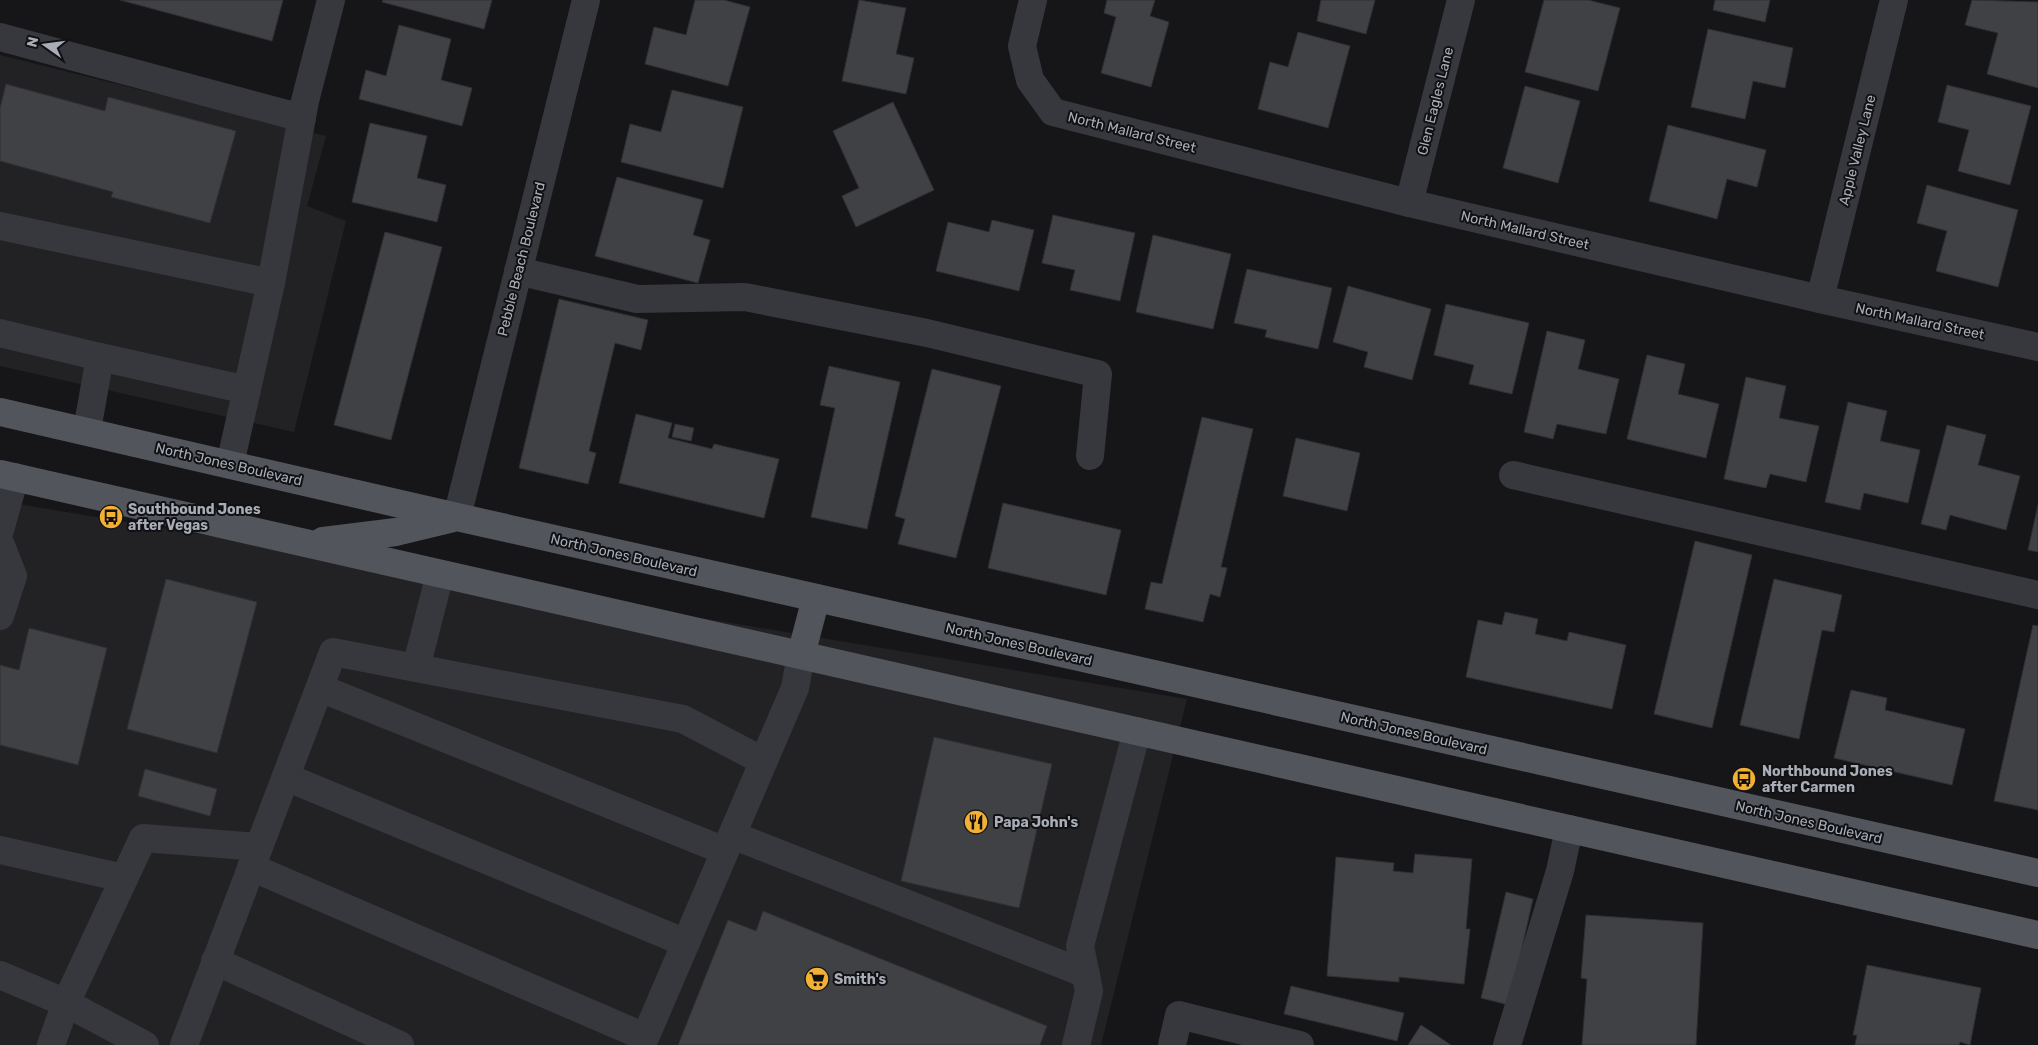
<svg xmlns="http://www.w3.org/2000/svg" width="2038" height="1045" viewBox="0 0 2038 1045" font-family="Rubik,sans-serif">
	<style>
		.built { fill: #222225 }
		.building { fill: #404145; stroke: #303034 }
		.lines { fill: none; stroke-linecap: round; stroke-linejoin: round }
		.minor { stroke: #37383d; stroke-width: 28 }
		.major { stroke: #53555c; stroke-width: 28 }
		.labels { text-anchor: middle; stroke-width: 4; stroke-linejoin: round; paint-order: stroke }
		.street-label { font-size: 14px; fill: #a8adb8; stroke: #111113 }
		.poi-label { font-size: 14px; font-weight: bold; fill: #a8adb8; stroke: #111113; text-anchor: start }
	</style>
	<rect width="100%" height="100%" fill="#161618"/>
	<g class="built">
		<polygon points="0,55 326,136 307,206 346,221 294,432 0,366"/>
		<polygon points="0,501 1187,699 1101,1045 0,1045"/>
	</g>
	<g class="building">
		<polygon points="120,0 283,0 272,41"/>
		<polygon points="383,0 492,0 484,29 382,2"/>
		<polygon points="695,0 724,0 750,7 728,86 645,64 654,27 686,35"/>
		<polygon points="859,0 906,8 896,54 914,58 906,94 842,81"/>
		<polygon points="1107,0 1155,0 1150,16 1169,22 1151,87 1101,73 1116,17 1104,13"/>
		<polygon points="1321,0 1375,0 1366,34 1317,21"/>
		<polygon points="1544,0 1588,0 1620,8 1598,91 1525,72"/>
		<polygon points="1715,0 1770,0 1765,22 1713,10"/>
		<polygon points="1972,0 2038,2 2038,88 1987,74 1998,33 1965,25"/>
		<polygon points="399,25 451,39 441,80 472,88 462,126 359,99 366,70 386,76"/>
		<polygon points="1708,29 1793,48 1785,88 1753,81 1745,119 1691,107"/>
		<polygon points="1298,32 1350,46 1328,128 1258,109 1270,62 1288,67"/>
		<polygon points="6,84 105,111 108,97 236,131 210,223 111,197 113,192 0,161 0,108"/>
		<polygon points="1947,85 2031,106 2010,185 1958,171 1969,130 1938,122"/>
		<polygon points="1525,86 1580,101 1558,183 1503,168"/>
		<polygon points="672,90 743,107 723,188 621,162 630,124 661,132"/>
		<polygon points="893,102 934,190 856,227 842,196 859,188 833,131"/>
		<polygon points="370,123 427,136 417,178 446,185 437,222 352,202"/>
		<polygon points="1668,125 1766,150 1757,187 1727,179 1717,219 1649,201"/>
		<polygon points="617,177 703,200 693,235 710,240 698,283 595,256"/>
		<polygon points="1927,185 2018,210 1998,287 1936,271 1947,231 1917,223"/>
		<polygon points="1053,215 1135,233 1120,301 1070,290 1075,270 1042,263"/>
		<polygon points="992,220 1034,230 1019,291 936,271 948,222 989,232"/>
		<polygon points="385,232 442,247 391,440 334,425"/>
		<polygon points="1153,235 1231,254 1213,329 1136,312"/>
		<polygon points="1247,269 1332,288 1318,349 1265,337 1267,330 1234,323"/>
		<polygon points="1348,286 1431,309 1412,380 1364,367 1368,352 1333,342"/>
		<polygon points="559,299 648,320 641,350 615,343 589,451 596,453 588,484 519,468"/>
		<polygon points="1446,304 1529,323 1512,394 1469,384 1474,365 1434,355"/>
		<polygon points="1547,331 1585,340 1578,369 1619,379 1606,434 1557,424 1553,439 1524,432"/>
		<polygon points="1647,355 1685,364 1678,394 1719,404 1706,458 1627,439"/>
		<polygon points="829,366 900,382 867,529 811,517 835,408 820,405"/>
		<polygon points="932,369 1001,386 956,558 898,544 905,519 895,516"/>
		<polygon points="1746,377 1786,386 1779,418 1819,426 1806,482 1770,474 1766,488 1724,479"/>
		<polygon points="1848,402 1887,411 1880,441 1920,450 1908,503 1864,493 1860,510 1825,502"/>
		<polygon points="636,414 672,423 668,438 712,449 714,444 779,459 764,518 619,483"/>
		<polygon points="1202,417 1253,429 1221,567 1227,568 1220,597 1210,594 1203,622 1145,609 1151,582 1162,584"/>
		<polygon points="675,424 694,428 691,441 672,437"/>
		<polygon points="1947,425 1986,435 1978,465 2020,476 2006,530 1950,515 1946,530 1921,524"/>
		<polygon points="1296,438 1360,453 1347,511 1283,496"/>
		<polygon points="1003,503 1121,530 1106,595 988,568"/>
		<polygon points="2038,505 2038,552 2028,550"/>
		<polygon points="1695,541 1752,555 1712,728 1654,714"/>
		<polygon points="166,579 257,602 217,753 127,729"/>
		<polygon points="1774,579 1842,595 1834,632 1822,630 1799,739 1740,725"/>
		<polygon points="1505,612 1538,619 1535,634 1567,641 1569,632 1626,645 1612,709 1466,677 1478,620 1502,625"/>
		<polygon points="2033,625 2038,626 2038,810 1994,801"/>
		<polygon points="29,628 107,648 78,765 0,745 0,665 19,670"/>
		<polygon points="1851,690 1887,698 1885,710 1965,729 1952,785 1834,758"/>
		<polygon points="934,737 1052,764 1019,908 901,881"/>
		<polygon points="145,769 217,789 210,816 138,796"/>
		<polygon points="1415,854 1472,859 1466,929 1470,929 1464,984 1399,977 1399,982 1327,976 1336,857 1394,863 1393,871 1413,873"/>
		<polygon points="1506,892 1533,899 1509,1005 1481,998"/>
		<polygon points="763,911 1047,1026 1040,1045 678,1045 728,920 756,931"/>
		<polygon points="1586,915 1703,923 1696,1045 1582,1045 1587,979 1581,978"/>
		<polygon points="1867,965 1981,988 1970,1045 1960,1042 1959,1045 1855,1045 1857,1035 1853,1035"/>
		<polygon points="1291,986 1404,1013 1397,1041 1284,1014"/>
		<polygon points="1421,1025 1451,1045 1408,1045"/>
	</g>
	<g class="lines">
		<g class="minor">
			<polyline points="1033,0 1022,46 1030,80 1053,112 1409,203 1820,299 2038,347"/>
			<polyline points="0,37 302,118"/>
			<polyline points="1409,203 1461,0"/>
			<polyline points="0,226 271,283 230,464"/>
			<polyline points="518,271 637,299 745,297 927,333 1098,374 1090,456"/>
			<polyline points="271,283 305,101 331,0"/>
			<polyline points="1820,299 1894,0"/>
			<polyline points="0,333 100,357 87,430"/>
			<polyline points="100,357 247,390"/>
			<polyline points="1513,475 2038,595"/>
			<polyline points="457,517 586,0"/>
			<polyline points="0,530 15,477"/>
			<polyline points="0,543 13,576 0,616"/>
			<polyline points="416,668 683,719 763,761"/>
			<polyline points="320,688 725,851"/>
			<polyline points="286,777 686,943"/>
			<polyline points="732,835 1086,974"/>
			<polyline points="0,850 123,878"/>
			<polyline points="251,867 645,1037"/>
			<polyline points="215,961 400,1045"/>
			<polyline points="0,975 66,1003 145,1045"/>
			<polyline points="51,1045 66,1003 143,838 259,847"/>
			<polyline points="184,1045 333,652 416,668 440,574"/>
			<polyline points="642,1045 795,688 801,655"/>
			<polyline points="1076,1045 1089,991 1080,946 1137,731"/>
			<polyline points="1172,1045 1179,1015 1300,1045"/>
			<polyline points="1507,1045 1560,871 1569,829"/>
		</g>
		<g class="major">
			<polyline points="0,412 457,517 2038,873"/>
			<polyline points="0,474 2038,935"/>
			<polyline points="323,541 396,532 450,519"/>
			<polyline points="801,655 816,598"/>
		</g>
	</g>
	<defs>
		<g id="bus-disc" transform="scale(1.25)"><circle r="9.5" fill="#f2b134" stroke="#111113"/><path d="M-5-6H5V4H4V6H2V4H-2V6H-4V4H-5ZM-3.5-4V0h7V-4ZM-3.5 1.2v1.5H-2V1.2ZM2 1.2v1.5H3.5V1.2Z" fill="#111"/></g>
		<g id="restaurant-disc" transform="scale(1.25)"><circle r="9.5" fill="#f2b134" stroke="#111113"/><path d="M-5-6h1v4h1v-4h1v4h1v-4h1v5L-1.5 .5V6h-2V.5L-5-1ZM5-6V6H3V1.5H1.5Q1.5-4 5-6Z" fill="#111"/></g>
		<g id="supermarket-disc" transform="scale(1.25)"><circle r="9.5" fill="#f2b134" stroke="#111113"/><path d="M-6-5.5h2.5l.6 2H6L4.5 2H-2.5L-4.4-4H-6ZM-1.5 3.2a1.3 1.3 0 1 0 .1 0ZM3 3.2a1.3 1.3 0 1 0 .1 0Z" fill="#111"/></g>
	</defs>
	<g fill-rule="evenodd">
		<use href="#bus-disc" x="111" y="517"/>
		<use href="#bus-disc" x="1744" y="779"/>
		<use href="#restaurant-disc" x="976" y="822"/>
		<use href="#supermarket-disc" x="817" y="979"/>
	</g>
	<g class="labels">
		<g class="street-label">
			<text transform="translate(1435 101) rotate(-76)" y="5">Glen Eagles Lane</text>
			<text transform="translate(1132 132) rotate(14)" y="5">North Mallard Street</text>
			<text transform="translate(1857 150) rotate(-76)" y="5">Apple Valley Lane</text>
			<text transform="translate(1525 230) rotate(13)" y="5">North Mallard Street</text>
			<text transform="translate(521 259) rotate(-76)" y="5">Pebble Beach Boulevard</text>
			<text transform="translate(1920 321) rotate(12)" y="5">North Mallard Street</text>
			<text transform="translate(229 464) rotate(13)" y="5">North Jones Boulevard</text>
			<text transform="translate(624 555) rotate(13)" y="5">North Jones Boulevard</text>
			<text transform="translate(1019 644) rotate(13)" y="5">North Jones Boulevard</text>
			<text transform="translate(1414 733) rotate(13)" y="5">North Jones Boulevard</text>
			<text transform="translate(1809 822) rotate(13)" y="5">North Jones Boulevard</text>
		</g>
		<g class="poi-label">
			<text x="128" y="514">Southbound Jones<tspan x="128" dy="16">after Vegas</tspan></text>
			<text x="1762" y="776">Northbound Jones<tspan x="1762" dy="16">after Carmen</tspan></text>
			<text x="994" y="827">Papa John's</text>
			<text x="834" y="984">Smith's</text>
		</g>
	</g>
	<g transform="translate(45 45) rotate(284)" stroke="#111113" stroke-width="4" paint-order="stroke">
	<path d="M0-4L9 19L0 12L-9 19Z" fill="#a8adb8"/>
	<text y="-8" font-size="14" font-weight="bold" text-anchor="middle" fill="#a8adb8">N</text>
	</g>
</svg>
